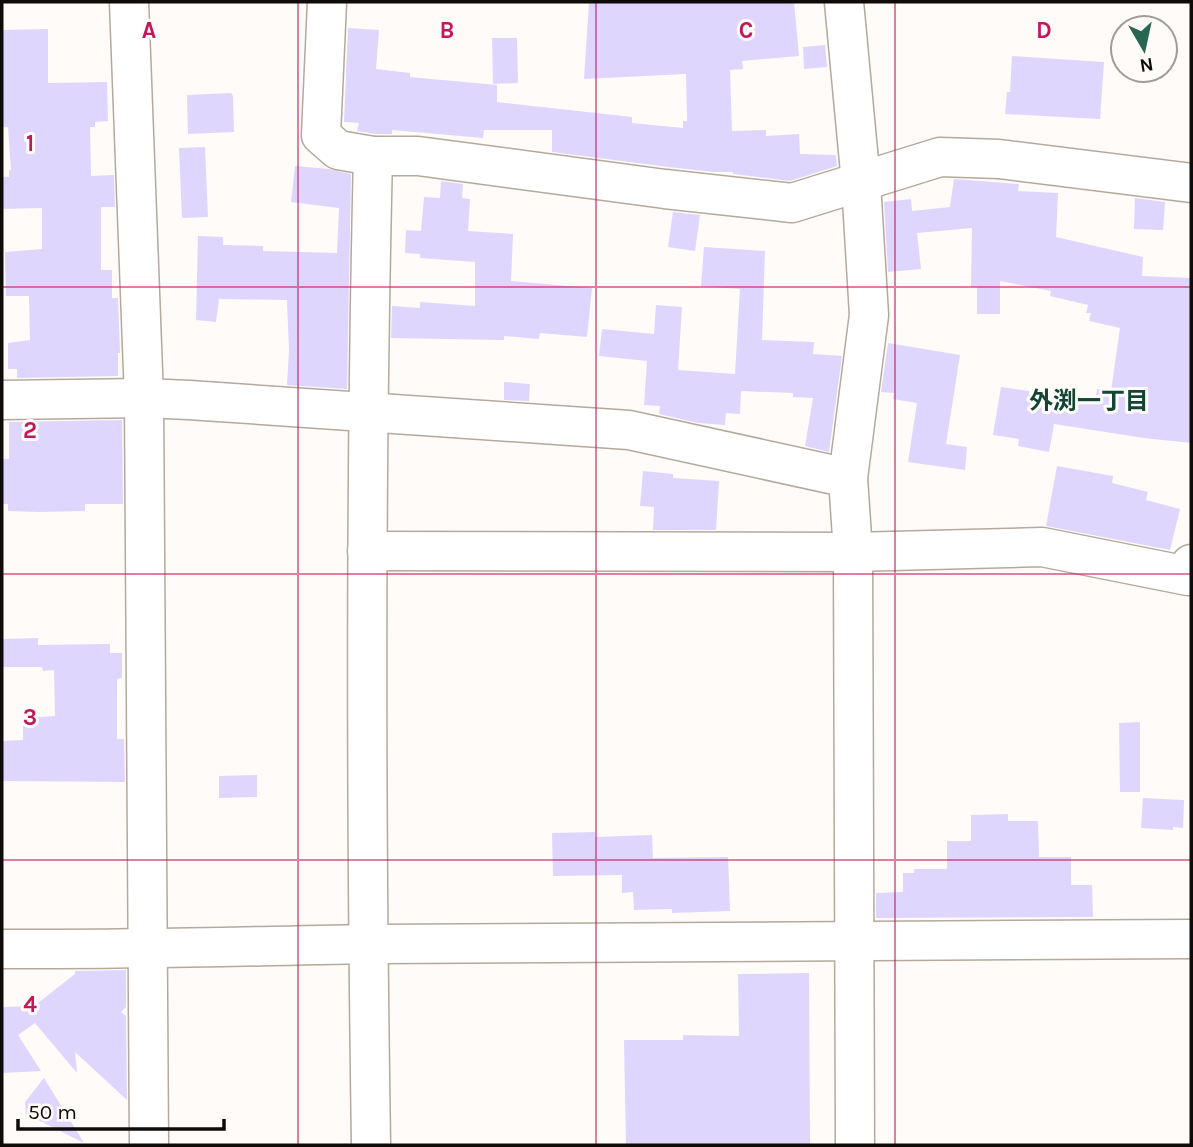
<svg xmlns="http://www.w3.org/2000/svg" width="1193" height="1147" viewBox="0 0 1193 1147" font-family="Karla,'Noto Sans JP',sans-serif">
	<style>
		.building { fill: #dfd6fd }
		.lines { fill: none; stroke-linecap: round; stroke-linejoin: round }
		.minor-casing { stroke: #b4a99c; stroke-width: 41 }
		.minor { stroke: #fff; stroke-width: 38 }
		.grid { fill: none; stroke: #c2185b; stroke-width: 2; stroke-opacity: 0.55 }
		.labels { text-anchor: middle; stroke-width: 6; stroke-linejoin: round; paint-order: stroke }
		.neighbourhood-label { font-size: 24px; font-weight: bold; fill: #124536; stroke: #fefbf8 }
		.grid-label { font-size: 23px; text-anchor: middle; font-weight: bold; fill: #c2185b; stroke: #fefbf8; stroke-width: 6; stroke-linejoin: round; paint-order: stroke }
	</style>
	<rect width="100%" height="100%" fill="#fefbf8"/>
	<g class="building">
		<polygon points="589,2 794,2 799,56 742,61 743,69 730,70 732,131 766,130 766,136 799,134 800,154 836,155 837,166 790,181 733,174 733,172 714,172 668,167 552,152 552,130 484,130 483,138 392,130 392,134 375,134 357,131 359,123 344,122 348,28 379,30 376,69 410,73 410,77 497,85 497,102 632,117 632,123 683,128 683,121 687,121 686,74 584,79"/>
		<polygon points="48,29 48,83 107,82 108,121 95,122 95,127 90,127 91,176 114,175 115,207 101,207 101,270 112,270 112,298 118,298 120,353 118,353 118,376 17,378 17,369 8,369 8,343 30,340 29,296 6,296 5,252 42,249 42,208 2,209 2,177 9,177 9,170 11,170 8,127 2,127 2,30"/>
		<polygon points="492,38 517,38 518,83 493,84"/>
		<polygon points="825,45 827,67 804,69 803,47"/>
		<polygon points="1012,56 1104,62 1100,119 1005,114 1007,92 1010,92"/>
		<polygon points="231,93 233,96 234,132 188,134 187,95"/>
		<polygon points="205,147 208,217 182,218 179,148"/>
		<polygon points="295,166 329,169 351,174 347,389 287,385 289,350 287,300 219,299 216,322 196,320 198,236 223,237 223,245 263,246 263,251 337,253 339,208 291,202"/>
		<polygon points="954,179 1019,184 1018,191 1058,193 1056,237 1143,257 1142,276 1191,278 1191,443 1144,438 1054,424 1049,452 1018,446 1019,439 993,435 1001,387 1029,391 1029,394 1095,404 1097,389 1111,391 1120,328 1089,321 1091,313 1086,313 1088,305 1050,296 1051,291 1000,281 1000,314 977,314 977,287 971,287 972,228 917,233 921,269 888,272 884,202 911,199 912,211 950,207"/>
		<polygon points="441,181 463,184 462,198 470,199 468,231 513,234 511,281 592,288 587,337 540,333 539,339 504,336 504,340 391,338 392,306 420,308 420,302 475,306 475,262 420,258 420,254 405,253 406,230 421,231 424,197 440,198"/>
		<polygon points="1135,198 1165,202 1163,230 1134,229"/>
		<polygon points="673,212 700,215 695,251 668,247"/>
		<polygon points="704,247 765,251 762,340 814,342 813,354 842,356 829,452 805,446 813,398 793,397 793,393 741,391 740,414 726,413 725,425 698,423 659,414 660,406 644,405 647,361 599,356 602,329 654,334 656,305 682,307 678,370 735,374 740,289 701,286"/>
		<polygon points="888,343 960,355 946,444 967,447 965,470 908,462 917,403 893,399 894,393 881,392"/>
		<polygon points="504,382 530,384 529,401 504,400"/>
		<polygon points="122,420 123,504 85,504 85,511 39,512 8,511 8,504 2,504 2,459 9,459 9,422"/>
		<polygon points="1057,466 1113,476 1112,483 1148,492 1146,500 1180,509 1170,550 1046,526"/>
		<polygon points="643,471 673,474 673,478 719,481 716,530 653,530 654,507 640,506"/>
		<polygon points="38,638 38,645 110,644 110,653 122,653 122,678 117,679 117,739 124,739 125,782 2,781 2,741 23,740 23,718 55,716 54,670 43,671 42,667 3,667 3,639"/>
		<polygon points="1140,722 1140,792 1120,792 1119,723"/>
		<polygon points="257,775 257,797 219,798 219,776"/>
		<polygon points="1143,798 1184,800 1183,828 1173,827 1173,830 1141,828"/>
		<polygon points="1008,814 1008,821 1038,821 1039,857 1071,857 1071,885 1092,885 1093,917 876,918 876,893 903,892 903,873 914,873 914,869 947,869 947,841 971,841 971,815"/>
		<polygon points="595,832 595,837 652,835 653,858 728,857 730,911 672,913 672,909 634,910 633,892 622,893 622,875 553,876 552,833"/>
		<polygon points="126,970 126,1007 121,1012 126,1016 127,1100 75,1052 77,1073 35,1023 18,1035 41,1071 2,1073 2,1007 34,1006 75,974 75,971"/>
		<polygon points="809,973 810,1145 626,1145 624,1040 683,1040 683,1035 739,1036 738,974"/>
		<polygon points="44,1078 84,1143 26,1114 25,1102"/>
	</g>
	<g class="lines">
		<g class="minor-casing">
			<g id="minor">
				<polyline points="129,2 144,398 149,1145"/>
				<polyline points="327,2 321,135 338,150 373,156 418,156 665,189 792,203 940,157 999,159 1191,183"/>
				<polyline points="844,2 861,183 869,315 848,478 853,552 855,1145"/>
				<polyline points="2,400 144,398 189,400 629,430 848,478"/>
				<polyline points="367,551 853,552 1042,547 1188,576 1191,564"/>
				<path d="M2,949c125,1 251,-3 376,-5 271,-3 542,-5 813,-5"/>
				<path d="M371,1145c-5,-329 -6,-659 2,-989"/>
			</g>
		</g>
		<use href="#minor" class="minor"/>
	</g>
	<path class="grid" d="M298,2v1143M596,2v1143M895,2v1143M2,287h1189M2,574h1189M2,860h1189"/>
	<g class="labels">
		<g class="neighbourhood-label">
			<text x="1089" y="409">外渕一丁目</text>
		</g>
	</g>
	<g class="grid-label">
		<text x="149" y="38">A</text>
		<text x="447" y="38">B</text>
		<text x="746" y="38">C</text>
		<text x="1044" y="38">D</text>
		<text x="30" y="151">1</text>
		<text x="30" y="438">2</text>
		<text x="30" y="725">3</text>
		<text x="30" y="1012">4</text>
	</g>
	<rect width="1193" height="1147" fill="none" stroke="#0f0b08" stroke-width="7"/>
	<g transform="translate(1144 49) rotate(171)"><circle r="33" fill="#fefbf8" stroke="#9e9b98" stroke-width="2"/>
	<path d="M0-5L12 26L0 18L-12 26Z" fill="#296652"/>
	<text y="-10" font-size="19" font-weight="bold" text-anchor="middle" fill="#0f0b08">N</text>
	</g>
	<path d="M18 1119v10h206v-10" fill="none" stroke="#0f0b08" stroke-width="3.5"/>
	<text x="28" y="1119" font-size="21" fill="#0f0b08" stroke="#fefbf8" stroke-width="5" paint-order="stroke">50 m</text>
</svg>
